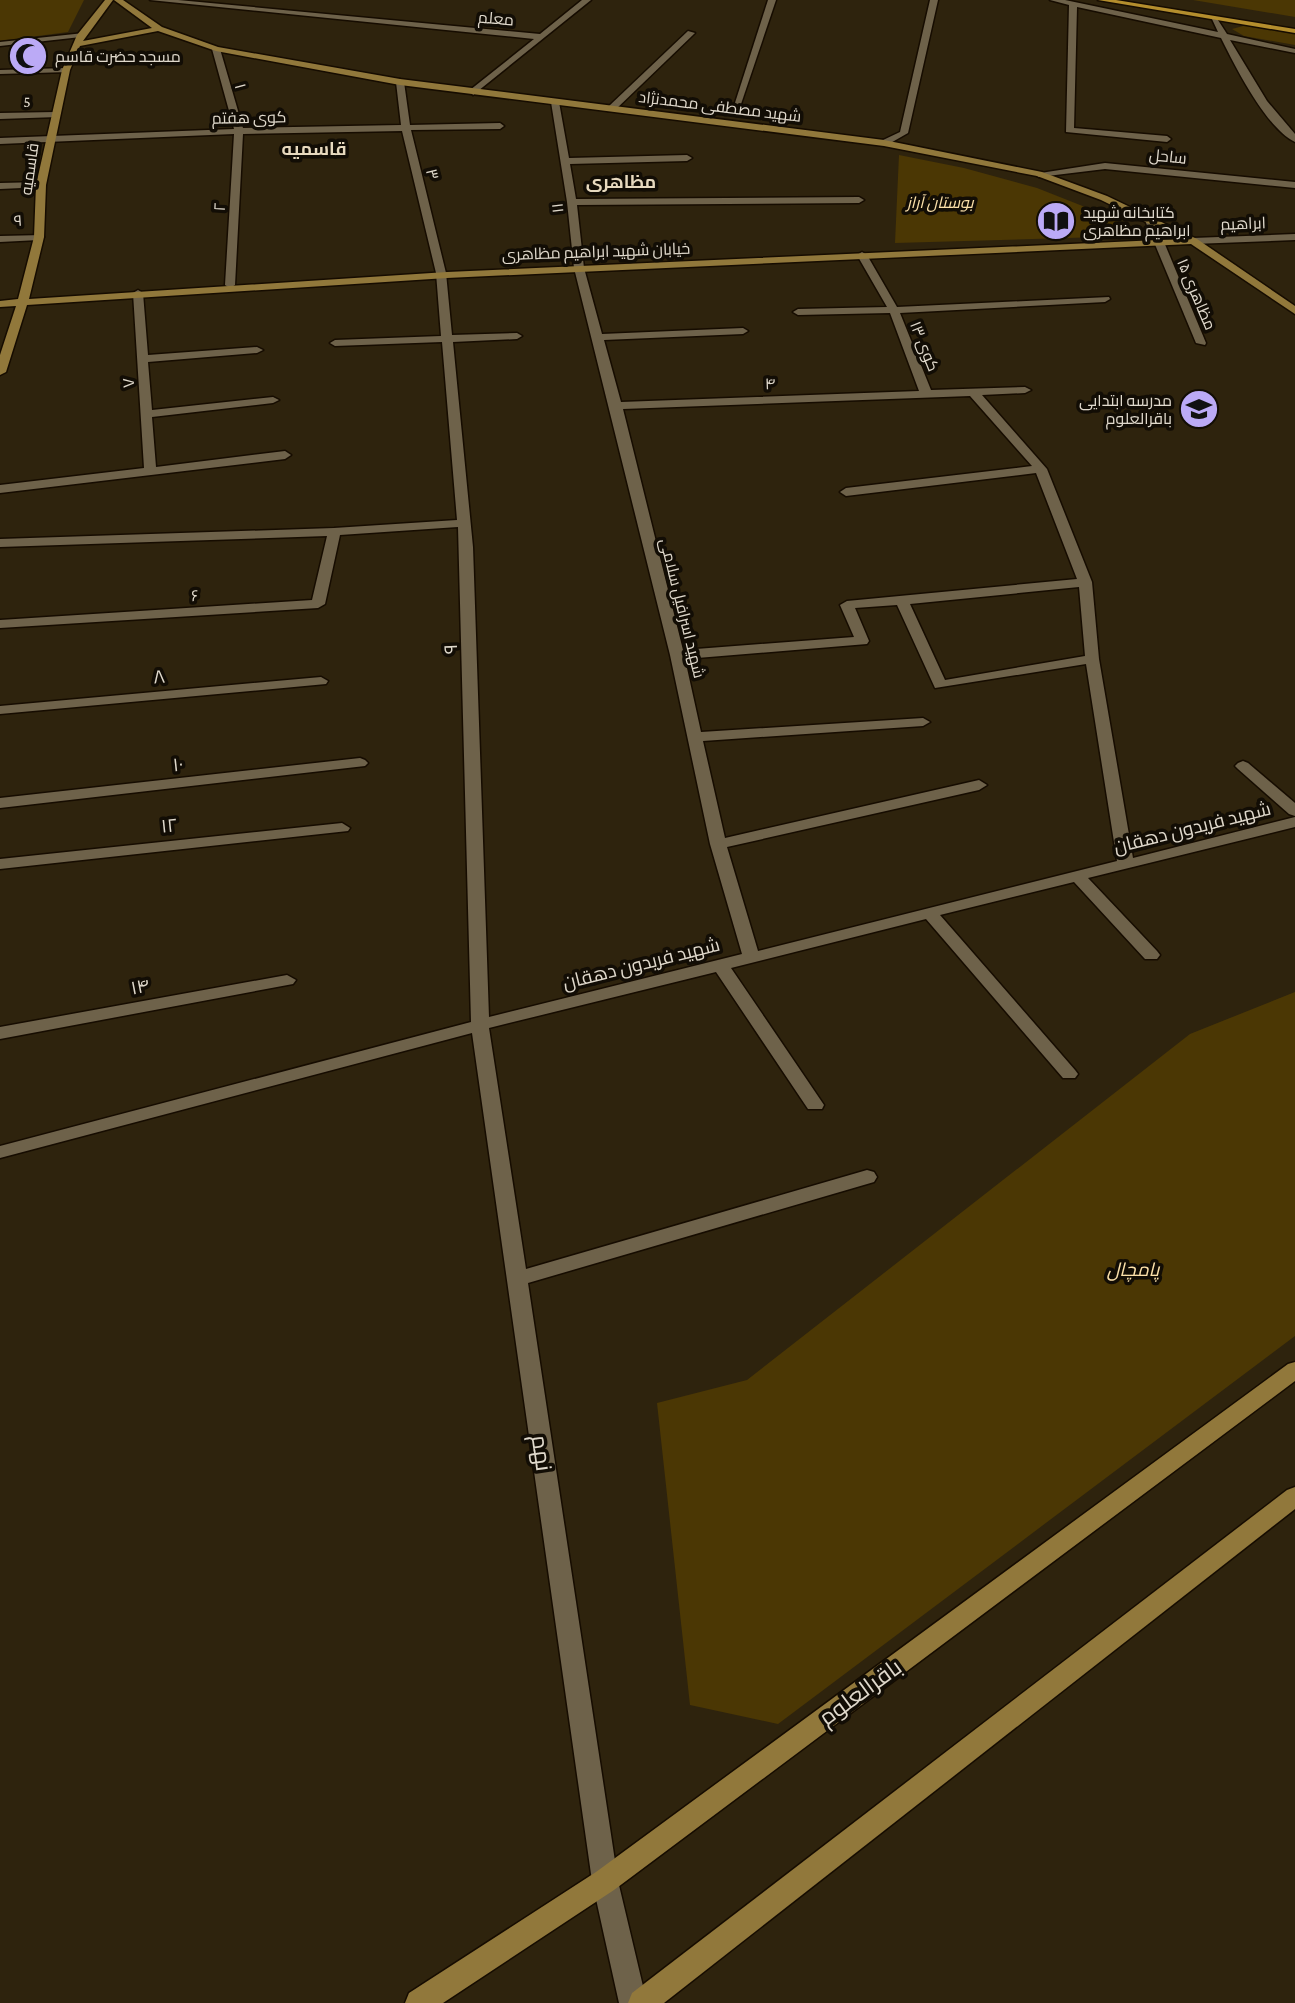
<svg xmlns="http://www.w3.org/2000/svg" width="1295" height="2003" viewBox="0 0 1295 2003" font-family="'Crimson Pro',Cairo,serif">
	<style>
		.green { fill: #4b3704 }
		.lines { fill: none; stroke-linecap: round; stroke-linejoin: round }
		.street-casing { stroke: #160c00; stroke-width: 3 }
		.secondary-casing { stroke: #160c00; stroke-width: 3 }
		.primary-casing { stroke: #160c00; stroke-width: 3 }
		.street { fill: #6e624a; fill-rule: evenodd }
		.secondary { fill: #91783b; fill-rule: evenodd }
		.primary { fill: #b48e2d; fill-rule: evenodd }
		.labels { text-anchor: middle; stroke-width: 7; stroke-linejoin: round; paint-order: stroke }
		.far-street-label { font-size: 16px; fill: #e0d9cc; stroke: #120d05 }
		.far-poi-label { font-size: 16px; fill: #e0d9cc; stroke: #120d05; text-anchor: start }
		.far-park-label { font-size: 16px; font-style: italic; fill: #fce1aa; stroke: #120d05 }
		.far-neighbourhood-label { font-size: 18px; font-weight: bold; fill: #e7d9be; stroke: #120d05 }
		.street-label { font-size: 19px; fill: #e0d9cc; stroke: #120d05 }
		.park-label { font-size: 19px; font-style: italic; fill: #fce1aa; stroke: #120d05 }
		.near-street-label { font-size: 23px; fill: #e0d9cc; stroke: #120d05 }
	</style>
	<rect width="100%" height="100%" fill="#2e230d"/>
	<g class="green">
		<polygon points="0,0 84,0 68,32 0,41"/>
		<polygon points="1193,0 1295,0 1295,17"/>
		<polygon points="1247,25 1295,34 1295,45 1244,36 1232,29"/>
		<polygon points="899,155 964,168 1037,188 1118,220 1119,230 1101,237 895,243"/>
		<polygon points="1295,992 1295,1336 778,1724 690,1705 657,1403 747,1380 1190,1034"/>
	</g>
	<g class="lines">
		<g class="street-casing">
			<g id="street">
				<polygon points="150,0 178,0 540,34 582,0 591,0 473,95 470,90 534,39"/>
				<polygon points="768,0 776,0 740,107 733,109"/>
				<polygon points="930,0 938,0 908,133 887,145 881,145 881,141 900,132"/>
				<path d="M1050,0h15l153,32 -6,-13 4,-2 11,17 68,15v4l-65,-13 37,61 28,33v8c-29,-14 -60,-76 -74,-104l-144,-31 -3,121 93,8 4,3 -4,3 -101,-10 3,-127z"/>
				<polygon points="688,31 695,33 614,111 608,111 608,107"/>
				<polygon points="84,33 81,37 0,46 0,42"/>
				<path d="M216,47l4,2 23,79 158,-3 -5,-43 4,-3 4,3 6,43 90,-2 4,3 -4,3 -89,1 35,143 6,62 65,-2 5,3 -5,3 -64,3 20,205 16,470 253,-63 -32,-110 -40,-189 -96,-387 -7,-66 -16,-100 4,-3 4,3 10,56 118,-3 5,3 -5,3 -117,3 6,35 283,-2 5,3 -5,3 -282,2 7,63 18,66 141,-6 5,3 -5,3 -139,6 17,62 298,-11 -29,-78 -92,2 -5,-3 5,-3 89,-2 -30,-52 5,-3 5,3 30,52 212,-10 1,2 -5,3 -205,11 31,77 94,-3 6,3 -6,3 -43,2 65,74 45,113 7,77 34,199 162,-41v10l-207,51 69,73 3,4 -3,4h-12l-71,-77 -134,33 135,155 3,4 -3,4h-12l-137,-159 -195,49 93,137 -2,4h-14l-92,-137 -227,56 37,241 341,-99 7,2 3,5 -3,5 -346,101 90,598 29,122h-28l-27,-122 -120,-848 -472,125v-12l471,-124 -13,-495 -118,8 -15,69 -7,4 -318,20v-8l312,-20 15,-64 -327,11v-8l334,-11 123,-8 -15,-178 -107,4 -5,-3 5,-3 106,-4 -5,-63 -34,-142 -159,3 -8,151 -5,3 -5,-3 9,-151 -234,10v-6l234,-9 -22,-80zM970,396l62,70 -186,22 -6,4 6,4 190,-23 41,106 -230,22 -7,4 14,32 -171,13 -60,-241zM1079,587l6,69 -140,24 -35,-76zM897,605l38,83 151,-24 31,197 -359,90 -31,-104 252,-57 8,-5 -8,-5 -254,58 -22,-97 220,-15 7,-4 -7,-4 -222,14 -16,-73 182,-15 2,-3 -14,-33z"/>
				<polygon points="66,68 69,72 0,74 0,70"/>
				<polygon points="55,112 58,113 58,117 0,119 0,113"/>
				<polygon points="1105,163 1295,182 1295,188 1105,169 1039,177 1034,174"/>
				<polygon points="41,182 44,183 44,187 0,189 0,183"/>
				<polygon points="1149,215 1154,218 1206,343 1205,345 1196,343 1144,218"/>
				<polygon points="1295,234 1295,240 1193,244 1188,241 1193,238"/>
				<polygon points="43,235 44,237 39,240 0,242 0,236"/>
				<polygon points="138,290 143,293 148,355 257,347 263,350 257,353 148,362 152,410 273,397 279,400 273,403 152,417 156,467 285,451 291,455 285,459 0,493 0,485 144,468 133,293"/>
				<polygon points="321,677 328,681 326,684 0,714 0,706"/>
				<polygon points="360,758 365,760 368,763 365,766 0,808 0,798"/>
				<polygon points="1243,761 1248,763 1295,803 1295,816 1289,814 1238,769 1235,766 1238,763"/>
				<polygon points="342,823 350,828 348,831 0,869 0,859"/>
				<polygon points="287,975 296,980 293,984 0,1039 0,1027"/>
			</g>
		</g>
		<g class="secondary-casing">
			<g id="secondary">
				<path d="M105,0h8l-30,41 69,-13 -38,-28h9l39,27 56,20 182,32 484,61 158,32 65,24 90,43 98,67v8l-104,-70 -744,34 -420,27 -21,67 -6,3v-20l16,-49 -16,1v-6l18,-2 16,-62 2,-52 26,-115 15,-35zM158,31l58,20 184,34 484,61 153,30 64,24 79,39 -733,33 -418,27 15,-62 2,-52 24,-115 10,-24z"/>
				<polygon points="1295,1362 1295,1381 614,1890 443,2003 405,2003 409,1993 596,1872 1288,1364"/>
				<polygon points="1295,1487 1295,1509 664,2003 628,2003 632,1993 1287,1490"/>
			</g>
		</g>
		<g class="primary-casing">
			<polygon id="primary" points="1098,0 1116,0 1295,29 1295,33"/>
		</g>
		<use href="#street" class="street"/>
		<use href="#secondary" class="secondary"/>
		<use href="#primary" class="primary"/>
	</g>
	<defs>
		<g id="mosque-disc" transform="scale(2.0125)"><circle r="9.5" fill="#bbaaf6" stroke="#120d05"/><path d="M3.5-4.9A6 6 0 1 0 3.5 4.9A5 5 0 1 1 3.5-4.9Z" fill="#111"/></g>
		<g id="library-disc" transform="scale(2.0125)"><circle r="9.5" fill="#bbaaf6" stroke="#120d05"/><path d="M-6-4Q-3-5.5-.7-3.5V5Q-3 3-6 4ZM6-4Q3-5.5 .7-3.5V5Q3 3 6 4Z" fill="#111"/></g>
		<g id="school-disc" transform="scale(2.0125)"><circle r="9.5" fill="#bbaaf6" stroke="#120d05"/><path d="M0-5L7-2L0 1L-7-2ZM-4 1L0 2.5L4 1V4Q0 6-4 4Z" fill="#111"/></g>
	</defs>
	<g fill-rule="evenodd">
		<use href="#mosque-disc" x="28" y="56"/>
		<use href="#library-disc" x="1056" y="221"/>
		<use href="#school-disc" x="1199" y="409"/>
	</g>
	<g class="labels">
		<g class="far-street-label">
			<text transform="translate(496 18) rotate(5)" y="6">معلم</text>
			<text transform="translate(241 86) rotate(75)" y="6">۱</text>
			<text transform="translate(27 101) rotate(-1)" y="6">5</text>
			<text transform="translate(720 106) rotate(7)" y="6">شهید مصطفی محمدنژاد</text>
			<text transform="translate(249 117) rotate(-1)" y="6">کوی هفتم</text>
			<text transform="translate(1168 156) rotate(6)" y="6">ساحل</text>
			<text transform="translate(29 169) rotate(-82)" y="6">قاسمیه</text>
			<text transform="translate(433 174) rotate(76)" y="6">۳</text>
			<text transform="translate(219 207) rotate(-87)" y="6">۲</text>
			<text transform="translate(557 208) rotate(-97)" y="6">۱۱</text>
			<text transform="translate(18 220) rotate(-4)" y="6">۹</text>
			<text transform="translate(1243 223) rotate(-2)" y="6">ابراهیم</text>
			<text transform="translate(596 251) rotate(-2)" y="6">خیابان شهید ابراهیم مظاهری</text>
			<text transform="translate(1197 294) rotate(67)" y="6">۱۵ مظاهری</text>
			<text transform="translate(925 346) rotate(68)" y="6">کوی ۱۳</text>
			<text transform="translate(128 383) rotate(-94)" y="6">۷</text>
			<text transform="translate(770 383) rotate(-2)" y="6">۴</text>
			<text transform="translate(195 595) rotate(-4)" y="6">۶</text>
			<text transform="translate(683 608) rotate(76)" y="6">شهید اسرافیل سلامی</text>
		</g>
		<g class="far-poi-label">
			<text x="55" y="62">مسجد حضرت قاسم</text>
			<text x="1083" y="218">کتابخانه شهید<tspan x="1083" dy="18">ابراهیم مظاهری</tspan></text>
			<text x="1172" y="406" text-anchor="end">مدرسه ابتدایی<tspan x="1172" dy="18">باقرالعلوم</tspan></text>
		</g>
		<g class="far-park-label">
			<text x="940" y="208">بوستان آراز</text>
		</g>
		<g class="far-neighbourhood-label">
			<text x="314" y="155">قاسمیه</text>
			<text x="621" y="188">مظاهری</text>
		</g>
		<g class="street-label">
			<text transform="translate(450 649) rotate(-92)" y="7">۹</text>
			<text transform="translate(159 676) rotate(-5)" y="7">۸</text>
			<text transform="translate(178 764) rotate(-6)" y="7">۱۰</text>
			<text transform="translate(169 825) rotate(-6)" y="7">۱۲</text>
			<text transform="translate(1192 827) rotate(-14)" y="7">شهید فریدون دهقان</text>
			<text transform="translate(641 963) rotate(-14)" y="7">شهید فریدون دهقان</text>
			<text transform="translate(140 986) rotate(-11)" y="7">۱۴</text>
		</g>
		<g class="park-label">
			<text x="1133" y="1276">پامچال</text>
		</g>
		<g class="near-street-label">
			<text transform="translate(542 1453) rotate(82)" y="8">نهم</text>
			<text transform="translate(860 1692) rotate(-36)" y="8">باقرالعلوم</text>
		</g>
	</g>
</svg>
